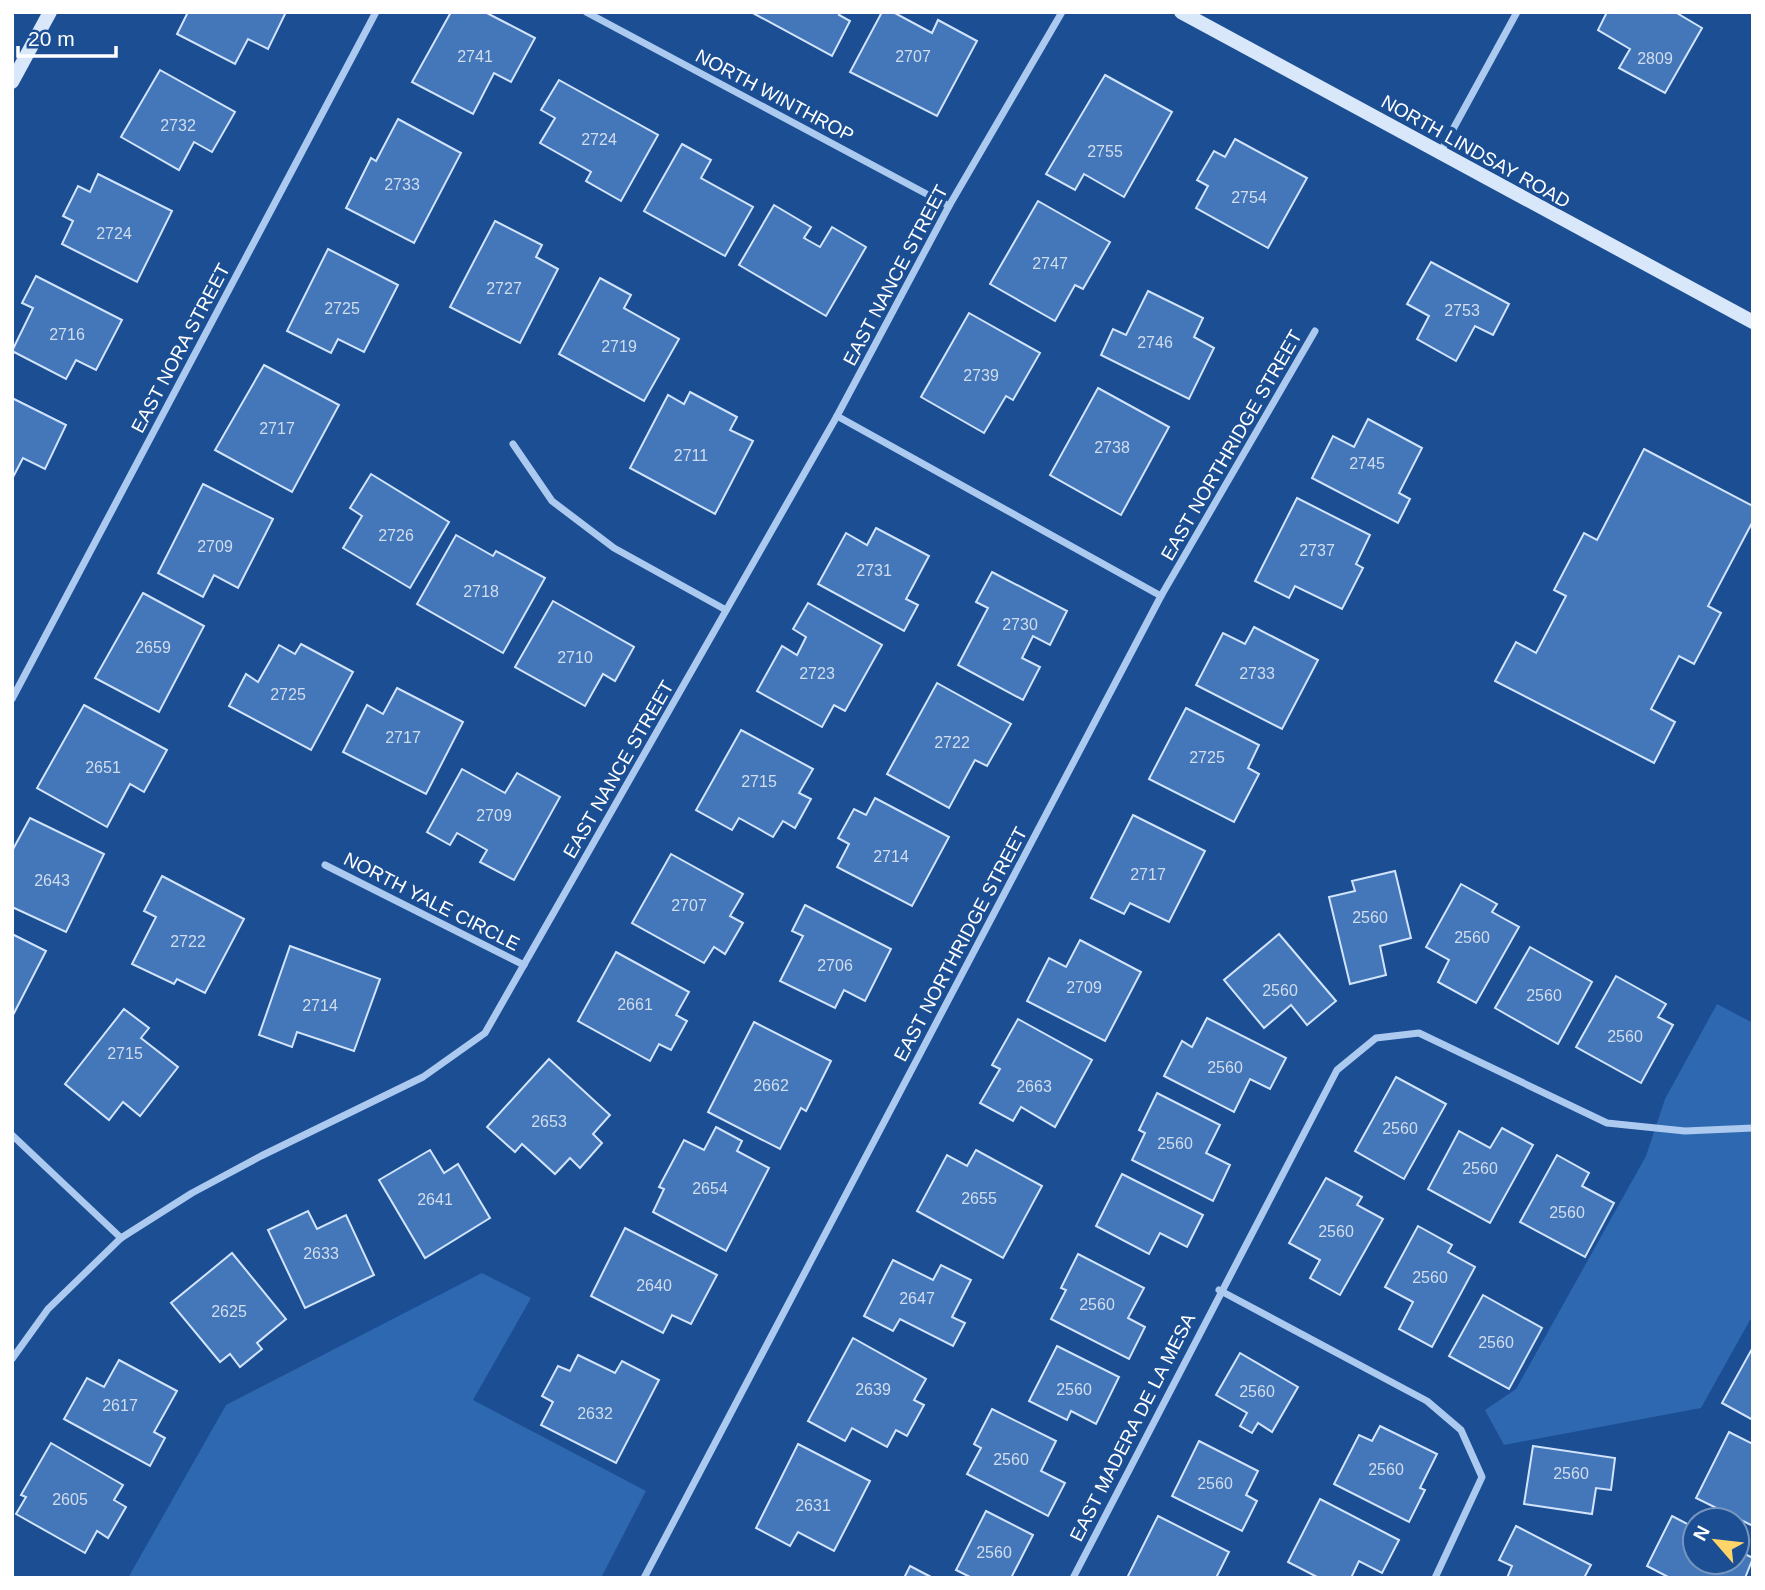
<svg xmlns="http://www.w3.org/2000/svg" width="1765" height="1590" viewBox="0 0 1765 1590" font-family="Helvetica,sans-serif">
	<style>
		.green { fill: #2e68b1 }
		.building { fill: #4477ba; stroke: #d2e4fb; stroke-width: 2 }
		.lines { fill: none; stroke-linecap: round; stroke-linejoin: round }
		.street { stroke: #acc9ef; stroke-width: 7 }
		.secondary { stroke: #d9e7fb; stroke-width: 14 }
		.labels { text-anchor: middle; stroke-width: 7; stroke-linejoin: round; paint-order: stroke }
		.number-label { font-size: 16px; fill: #d0ddee }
		.street-label { font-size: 19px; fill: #fff; stroke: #1b4e93 }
	</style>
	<rect width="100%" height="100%" fill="#1b4e93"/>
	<g class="green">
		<polygon points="1717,1004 1753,1023 1753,1321 1750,1320 1701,1408 1504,1445 1485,1410 1516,1389 1646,1156 1665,1099"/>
		<polygon points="482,1273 531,1298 473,1400 646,1491 601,1578 128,1578 226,1405"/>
	</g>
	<g class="building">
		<polygon points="188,12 286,12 268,49 248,39 235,64 177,34"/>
		<polygon points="451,12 485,12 535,38 511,82 494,73 473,114 412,82"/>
		<polygon points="751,12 841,12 839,15 850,21 832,56"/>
		<polygon points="882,12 893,12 932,33 938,20 977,41 937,116 850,72"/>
		<polygon points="1607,12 1675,12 1702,28 1665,93 1619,68 1630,49 1598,30"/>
		<polygon points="160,70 235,112 212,152 194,142 179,170 121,137"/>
		<polygon points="1105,75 1172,112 1124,197 1084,174 1075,190 1046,174"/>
		<polygon points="559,80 658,135 621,201 586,181 591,172 540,143 555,118 541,110"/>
		<polygon points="398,119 461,153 414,243 346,208 371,158 376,161"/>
		<polygon points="1235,139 1307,178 1268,248 1196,208 1208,186 1197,180 1214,151 1225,157"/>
		<polygon points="682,144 711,160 701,178 753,207 725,256 644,211"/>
		<polygon points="98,174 172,211 137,282 62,244 73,221 63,216 78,186 90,192"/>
		<polygon points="1038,201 1110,242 1083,289 1075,285 1055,321 990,284"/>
		<polygon points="774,205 811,227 804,238 820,247 832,227 866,247 826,316 739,265"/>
		<polygon points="495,221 542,245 536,257 558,269 520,343 450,307"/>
		<polygon points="328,249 398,285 364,352 338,339 331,353 287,331"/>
		<polygon points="1431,262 1509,304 1493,335 1475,326 1456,361 1417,339 1429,316 1407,304"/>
		<polygon points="36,276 122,320 96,370 76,360 66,379 12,351 33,308 22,303"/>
		<polygon points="600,278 631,295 624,308 679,339 644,401 559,354"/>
		<polygon points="1148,291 1203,318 1194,337 1214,348 1189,399 1101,355 1113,329 1126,335"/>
		<polygon points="969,313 1040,353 1013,400 1006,396 984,433 921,397"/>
		<polygon points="264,365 339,405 292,492 215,450"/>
		<polygon points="1098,388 1169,427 1121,515 1050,475"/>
		<polygon points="690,392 737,417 730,430 753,441 715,514 630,468 668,395 684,404"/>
		<polygon points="12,398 66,425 45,469 23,458 12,479"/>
		<polygon points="1368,419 1422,448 1399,493 1410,499 1398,523 1312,478 1333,436 1354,447"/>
		<polygon points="1644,449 1753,506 1753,521 1708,606 1721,613 1694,664 1679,656 1651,709 1675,722 1654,763 1495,681 1516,642 1536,653 1566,596 1554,590 1584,533 1597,540"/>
		<polygon points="371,474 449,522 410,588 343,548 362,516 350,508"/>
		<polygon points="203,484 273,519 238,588 214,575 203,597 158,573"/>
		<polygon points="1297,498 1370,535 1356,564 1363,568 1342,609 1295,586 1289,598 1255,581"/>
		<polygon points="876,528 929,556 906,599 918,605 904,631 818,584 846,533 867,545"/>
		<polygon points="456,535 493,556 496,551 545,578 503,653 417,604"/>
		<polygon points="992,572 1067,611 1050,645 1033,636 1022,658 1040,667 1023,700 958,665 988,608 976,602"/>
		<polygon points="143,593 204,626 159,712 95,678"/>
		<polygon points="553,601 634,647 615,681 603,674 585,706 515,667"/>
		<polygon points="808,603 882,645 845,711 834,705 822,727 757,691 782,646 797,655 806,637 793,629"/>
		<polygon points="1254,627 1318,660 1282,729 1196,685 1223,633 1245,644"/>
		<polygon points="301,644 353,672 311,750 229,706 246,674 258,682 279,645 295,654"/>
		<polygon points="937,683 1011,724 987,766 975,760 949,808 887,774"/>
		<polygon points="397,688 463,722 426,794 343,752 367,705 383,714"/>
		<polygon points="84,705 167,750 144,792 130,784 107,827 37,788"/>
		<polygon points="1186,708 1259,745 1248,768 1259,774 1234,822 1149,779"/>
		<polygon points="741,730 813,769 799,793 811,799 795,828 783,821 773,837 739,818 732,830 696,810"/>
		<polygon points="462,769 505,793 517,773 560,797 514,880 480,862 487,850 457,833 450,845 427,832"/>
		<polygon points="875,798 949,837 912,906 837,867 849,844 838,838 854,809 866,815"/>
		<polygon points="1133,815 1205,851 1169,922 1130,903 1124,914 1091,898"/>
		<polygon points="30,818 104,854 66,932 12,907 12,851"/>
		<polygon points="671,854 743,894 730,916 743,923 725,954 714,947 704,963 632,923"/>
		<polygon points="1395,871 1411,938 1380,946 1386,975 1350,984 1329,897 1355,891 1352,881"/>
		<polygon points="162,876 244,919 205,993 177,979 174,984 132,964 156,917 144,911"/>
		<polygon points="1461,884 1497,904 1492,912 1519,927 1476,1003 1438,982 1449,960 1426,947"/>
		<polygon points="805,905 891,949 865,1001 844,990 835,1008 780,981 803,936 792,931"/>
		<polygon points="12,934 46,951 12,1017"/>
		<polygon points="1279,934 1336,1001 1307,1025 1291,1005 1264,1028 1224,980"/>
		<polygon points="1080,940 1141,972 1105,1041 1027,1001 1049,958 1066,967"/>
		<polygon points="290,946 380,979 354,1051 297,1032 292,1047 259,1035"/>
		<polygon points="1530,947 1592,982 1558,1044 1495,1008"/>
		<polygon points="616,952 689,992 676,1015 687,1021 671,1050 659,1044 650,1061 578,1021"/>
		<polygon points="1616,976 1666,1004 1658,1017 1673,1025 1641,1083 1576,1047"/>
		<polygon points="124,1009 149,1028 141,1038 178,1067 140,1116 123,1102 109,1120 65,1084"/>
		<polygon points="1207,1018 1286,1058 1270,1089 1250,1079 1234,1112 1164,1076 1182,1041 1192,1047"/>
		<polygon points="1018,1019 1092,1060 1055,1127 1021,1107 1013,1121 980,1103 1000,1069 992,1065"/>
		<polygon points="754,1022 831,1061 806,1111 801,1108 780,1149 708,1112"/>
		<polygon points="549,1059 610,1115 593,1134 602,1143 580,1168 570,1158 555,1174 522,1144 515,1152 487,1127"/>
		<polygon points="1396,1077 1446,1104 1404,1179 1355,1151"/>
		<polygon points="1157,1093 1220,1125 1206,1153 1230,1165 1213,1201 1132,1160 1145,1133 1139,1130"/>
		<polygon points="716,1127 742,1141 737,1151 769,1168 726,1251 653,1212 664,1189 659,1187 684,1140 704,1150"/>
		<polygon points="1502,1128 1533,1145 1490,1223 1428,1189 1459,1131 1490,1148"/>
		<polygon points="430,1150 444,1173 458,1164 490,1218 425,1258 379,1180"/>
		<polygon points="976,1150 1042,1186 1003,1258 917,1211 947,1155 967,1166"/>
		<polygon points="1557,1155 1589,1173 1582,1186 1614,1203 1585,1257 1520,1222"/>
		<polygon points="1122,1174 1203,1215 1187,1247 1160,1233 1149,1254 1096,1226"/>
		<polygon points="1326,1178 1362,1197 1357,1205 1383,1219 1340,1295 1310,1278 1320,1260 1289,1243"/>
		<polygon points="308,1211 317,1229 346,1215 374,1275 305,1308 268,1230"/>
		<polygon points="1418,1226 1452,1245 1448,1252 1475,1267 1432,1347 1399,1329 1413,1302 1385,1287"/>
		<polygon points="625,1228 717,1275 691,1324 672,1315 663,1333 591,1296"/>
		<polygon points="232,1253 286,1319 257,1343 262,1349 240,1367 230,1354 220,1362 171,1303"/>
		<polygon points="1078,1254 1144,1288 1128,1318 1145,1327 1129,1359 1051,1319 1066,1290 1061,1288"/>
		<polygon points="893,1260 933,1280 941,1265 971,1280 952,1317 965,1323 953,1346 900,1319 893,1331 864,1316"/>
		<polygon points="1483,1295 1542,1328 1509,1389 1449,1356"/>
		<polygon points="853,1338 926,1379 914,1400 924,1405 907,1436 896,1430 887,1447 852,1428 845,1441 808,1421"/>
		<polygon points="1057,1346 1119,1377 1096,1424 1071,1411 1067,1420 1029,1401"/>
		<polygon points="1753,1347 1753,1420 1722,1403"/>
		<polygon points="1240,1353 1298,1387 1272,1432 1258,1423 1252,1433 1240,1426 1247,1413 1216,1395"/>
		<polygon points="578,1355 615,1373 622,1361 659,1380 616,1463 541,1425 553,1402 542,1396 558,1366 570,1371"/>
		<polygon points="119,1360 177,1391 154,1432 165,1438 150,1466 64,1419 87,1378 104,1387"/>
		<polygon points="992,1409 1056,1441 1041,1471 1065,1483 1048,1516 967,1474 981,1448 974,1444"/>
		<polygon points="1380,1426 1437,1454 1420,1488 1425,1490 1409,1522 1334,1484 1359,1435 1372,1441"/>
		<polygon points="1729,1432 1753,1444 1753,1526 1696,1498"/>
		<polygon points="1199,1441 1258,1471 1246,1495 1257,1501 1242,1531 1172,1496"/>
		<polygon points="51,1443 123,1485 114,1500 126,1507 108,1538 97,1531 85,1553 16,1514 26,1497 21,1495"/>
		<polygon points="798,1444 870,1481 834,1551 798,1532 790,1546 756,1528"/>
		<polygon points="1533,1446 1615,1458 1611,1490 1596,1488 1592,1514 1524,1504"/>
		<polygon points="1320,1499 1399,1540 1382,1573 1359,1561 1351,1578 1319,1578 1288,1562"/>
		<polygon points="986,1511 1033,1535 1011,1578 972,1578 956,1570"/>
		<polygon points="1158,1516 1229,1552 1216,1578 1127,1578"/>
		<polygon points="1672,1516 1695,1528 1695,1562 1737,1562 1737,1550 1753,1558 1745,1578 1670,1578 1647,1566"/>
		<polygon points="1516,1526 1591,1565 1584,1578 1507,1578 1512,1566 1499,1560"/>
		<polygon points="910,1566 933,1578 904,1578"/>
	</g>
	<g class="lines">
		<g class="street">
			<polyline points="586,12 949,206"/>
			<polyline points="1440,153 1517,12"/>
			<polyline points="837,416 1161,596"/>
			<polyline points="513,444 552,501 614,548 726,610"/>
			<polyline points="12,699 376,12"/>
			<polyline points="325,865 524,965"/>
			<polyline points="12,1135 121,1238"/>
			<polyline points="1219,1290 1427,1401 1461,1430 1482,1477 1435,1578"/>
			<polyline points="12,1359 48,1309 121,1238 192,1193 261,1156 423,1077 485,1033 837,416 949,206 1062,12"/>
			<polyline points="644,1578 1161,596 1315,331"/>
			<polyline points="1073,1578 1337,1070 1376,1038 1419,1033 1607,1123 1685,1131 1753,1128"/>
		</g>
		<g class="secondary">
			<polyline points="1181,12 1753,322"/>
			<polyline points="12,82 50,12"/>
		</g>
	</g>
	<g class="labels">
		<g class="number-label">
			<text x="475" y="62">2741</text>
			<text x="913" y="62">2707</text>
			<text x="1655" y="64">2809</text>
			<text x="178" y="131">2732</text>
			<text x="599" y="145">2724</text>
			<text x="1105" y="157">2755</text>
			<text x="402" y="190">2733</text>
			<text x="1249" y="203">2754</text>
			<text x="114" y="239">2724</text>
			<text x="1050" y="269">2747</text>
			<text x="504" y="294">2727</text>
			<text x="342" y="314">2725</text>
			<text x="1462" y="316">2753</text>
			<text x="67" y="340">2716</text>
			<text x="1155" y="348">2746</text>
			<text x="619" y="352">2719</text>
			<text x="981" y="381">2739</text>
			<text x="277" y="434">2717</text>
			<text x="1112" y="453">2738</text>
			<text x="691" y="461">2711</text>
			<text x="1367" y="469">2745</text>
			<text x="396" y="541">2726</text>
			<text x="215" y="552">2709</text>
			<text x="1317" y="556">2737</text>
			<text x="874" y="576">2731</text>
			<text x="481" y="597">2718</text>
			<text x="1020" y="630">2730</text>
			<text x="153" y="653">2659</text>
			<text x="575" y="663">2710</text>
			<text x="817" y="679">2723</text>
			<text x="1257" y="679">2733</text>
			<text x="288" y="700">2725</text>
			<text x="403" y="743">2717</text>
			<text x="952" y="748">2722</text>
			<text x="1207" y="763">2725</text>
			<text x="103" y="773">2651</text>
			<text x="759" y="787">2715</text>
			<text x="494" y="821">2709</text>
			<text x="891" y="862">2714</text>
			<text x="1148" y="880">2717</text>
			<text x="52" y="886">2643</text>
			<text x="689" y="911">2707</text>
			<text x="1370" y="923">2560</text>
			<text x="1472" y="943">2560</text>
			<text x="188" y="947">2722</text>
			<text x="835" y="971">2706</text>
			<text x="1084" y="993">2709</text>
			<text x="1280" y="996">2560</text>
			<text x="1544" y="1001">2560</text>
			<text x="635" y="1010">2661</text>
			<text x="320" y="1011">2714</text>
			<text x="1625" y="1042">2560</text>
			<text x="125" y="1059">2715</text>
			<text x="1225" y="1073">2560</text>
			<text x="771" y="1091">2662</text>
			<text x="1034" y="1092">2663</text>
			<text x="549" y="1127">2653</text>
			<text x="1400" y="1134">2560</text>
			<text x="1175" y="1149">2560</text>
			<text x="1480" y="1174">2560</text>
			<text x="710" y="1194">2654</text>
			<text x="979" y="1204">2655</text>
			<text x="435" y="1205">2641</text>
			<text x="1567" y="1218">2560</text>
			<text x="1336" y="1237">2560</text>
			<text x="321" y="1259">2633</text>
			<text x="1430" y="1283">2560</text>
			<text x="654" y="1291">2640</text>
			<text x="917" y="1304">2647</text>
			<text x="1097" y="1310">2560</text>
			<text x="229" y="1317">2625</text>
			<text x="1496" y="1348">2560</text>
			<text x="873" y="1395">2639</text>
			<text x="1074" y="1395">2560</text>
			<text x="1257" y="1397">2560</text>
			<text x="120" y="1411">2617</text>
			<text x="595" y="1419">2632</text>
			<text x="1011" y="1465">2560</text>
			<text x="1386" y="1475">2560</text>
			<text x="1571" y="1479">2560</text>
			<text x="1215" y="1489">2560</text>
			<text x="70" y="1505">2605</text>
			<text x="813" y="1511">2631</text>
			<text x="994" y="1558">2560</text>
		</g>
		<g class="street-label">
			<text transform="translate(775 95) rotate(28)" y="7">NORTH WINTHROP</text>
			<text transform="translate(1476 151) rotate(29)" y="7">NORTH LINDSAY ROAD</text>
			<text transform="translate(895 275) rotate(-62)" y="7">EAST NANCE STREET</text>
			<text transform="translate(180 348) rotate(-62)" y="7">EAST NORA STREET</text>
			<text transform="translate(1231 445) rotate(-60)" y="7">EAST NORTHRIDGE STREET</text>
			<text transform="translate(618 769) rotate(-60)" y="7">EAST NANCE STREET</text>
			<text transform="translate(432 901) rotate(27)" y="7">NORTH YALE CIRCLE</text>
			<text transform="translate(960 944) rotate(-62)" y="7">EAST NORTHRIDGE STREET</text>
			<text transform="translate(1132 1427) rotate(-63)" y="7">EAST MADERA DE LA MESA</text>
		</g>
	</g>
	<rect width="1765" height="1590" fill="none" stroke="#ffffff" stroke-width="28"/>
	<g transform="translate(1716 1541) rotate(298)"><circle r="33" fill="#1b4e93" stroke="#7695be" stroke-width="2"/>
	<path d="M0-5L12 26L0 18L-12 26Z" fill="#ffd56a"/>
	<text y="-10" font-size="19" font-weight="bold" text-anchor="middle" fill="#ffffff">N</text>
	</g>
	<path d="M18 46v10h98v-10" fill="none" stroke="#ffffff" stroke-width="3.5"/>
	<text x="28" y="46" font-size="21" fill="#ffffff" stroke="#1b4e93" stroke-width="5" paint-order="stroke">20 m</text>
</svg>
